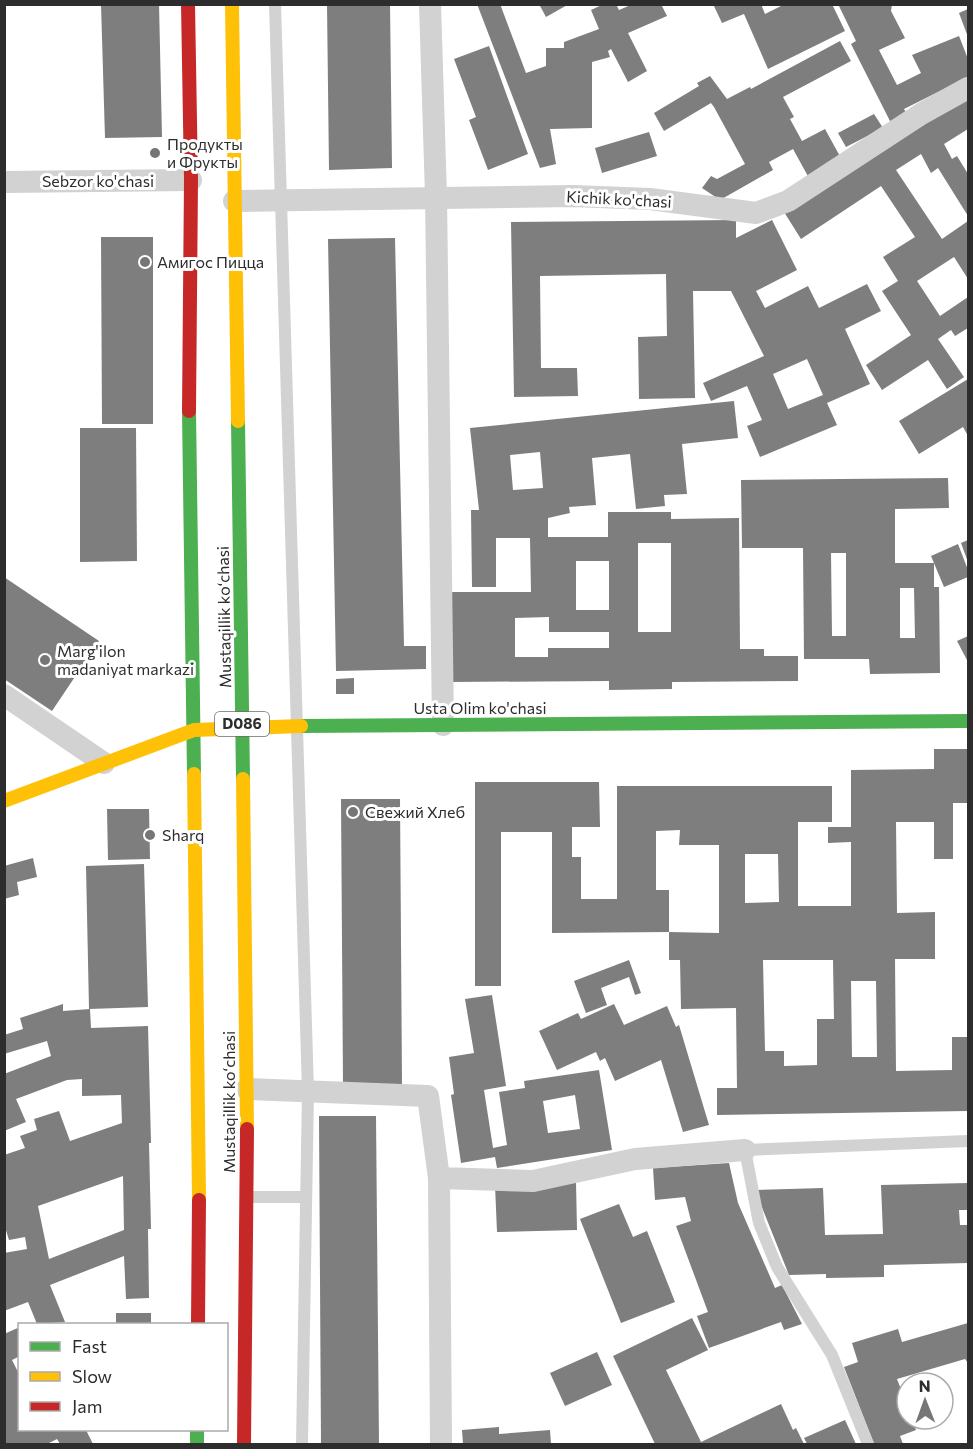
<svg xmlns="http://www.w3.org/2000/svg" width="973" height="1449" viewBox="0 0 973 1449" font-family="Commissioner,sans-serif">
	<style>
		.building { fill: #7e7e7e; fill-rule: evenodd }
		.lines { fill: none; stroke-linecap: round; stroke-linejoin: round }
		.lane { stroke: #d2d2d2; stroke-width: 12 }
		.street { stroke: #d2d2d2; stroke-width: 22 }
		.fast { stroke: #4caf50; stroke-width: 14 }
		.slow { stroke: #ffc107; stroke-width: 14 }
		.jam { stroke: #c62828; stroke-width: 14 }
		.poi-dot { fill: #767676; stroke: #fff; stroke-width: 2 }
		.labels { text-anchor: middle; stroke-width: 6; stroke-linejoin: round; paint-order: stroke }
		.shield { fill: #fff; stroke: #6c6c6c; stroke-width: 1.5 }
		.shield-label { font-size: 15px; font-weight: bold; fill: #2d2d2d }
		.poi-label { font-size: 16px; fill: #2d2d2d; stroke: #fff; text-anchor: start }
		.street-label { font-size: 16px; fill: #2d2d2d; stroke: #fff }
	</style>
	<rect width="100%" height="100%" fill="#fff"/>
	<g class="building">
		<polygon points="101,4 159,4 162,137 105,138"/>
		<polygon points="327,4 390,4 392,168 329,170"/>
		<polygon points="477,4 500,4 526,73 546,66 546,48 564,48 564,42 599,29 591,10 604,4 616,4 619,10 633,4 661,4 667,16 628,33 647,71 628,82 611,49 608,51 610,57 592,62 592,128 550,129 556,164 540,168"/>
		<polygon points="539,4 569,4 546,17"/>
		<polygon points="713,4 761,4 765,14 785,4 832,4 845,31 768,69 744,14 722,23"/>
		<polygon points="838,4 892,4 891,11 905,38 879,50 897,85 921,73 912,55 959,36 968,59 968,77 904,109 907,114 891,123 851,44 856,41"/>
		<polygon points="968,9 968,37 959,13"/>
		<polygon points="840,41 851,61 783,97 794,117 790,119 802,141 825,129 842,160 809,178 793,149 769,162 773,170 720,200 702,188 711,176 717,179 745,164 714,107 711,103 664,131 654,113 699,86 697,83 710,76 727,99 750,87 751,89"/>
		<polygon points="489,46 528,154 488,170 469,120 476,117 454,59"/>
		<polygon points="968,97 968,129 944,144 952,159 957,156 968,174 968,216 938,168 931,173 921,154 896,170 942,239 968,221 968,279 954,257 917,281 940,316 968,297 968,328 955,336 951,330 938,339 964,377 947,389 928,360 882,390 866,365 911,335 882,291 898,281 883,257 915,237 881,186 801,239 784,212"/>
		<polygon points="874,114 883,128 846,147 838,133"/>
		<polygon points="649,132 657,156 602,173 595,148"/>
		<path d="M736,220v18l36,-18 25,50 -41,21 9,17 43,-22 11,22 48,-24 14,27 -36,18 25,55 -43,19 10,22 -77,32 -13,-31 15,-6 -15,-34 -36,15 -8,-18 61,-27 -33,-65h-38l2,107 -56,1 -1,-62 29,-1 -1,-62 -126,2 1,92h36l1,28 -64,1 -3,-175zM807,359l16,36 -35,14 -15,-35z"/>
		<polygon points="101,237 153,237 153,424 102,424"/>
		<polygon points="395,238 404,646 426,646 426,669 336,671 328,239"/>
		<polygon points="968,379 968,436 963,427 919,454 899,421"/>
		<path d="M734,401l4,37 -56,6 5,50 -23,1 1,11 -29,3 -6,-55 -38,4 4,47 -27,2 1,6 -22,5v19h60v-25h63v7l68,-1 1,131h24v7h34v25l-126,1v7l-63,1v-9l-159,1v-90h81l-1,-54h-34v49h-24l-1,-77h8l-9,-82zM540,452l3,36 -30,2 -3,-35zM638,543h33v89h-33zM576,561h33v49h-33zM549,617v15h60v16h-61v9h-33v-39z"/>
		<polygon points="80,428 136,428 137,561 80,562"/>
		<path d="M948,478l1,30 -54,1v54h39v24h5l1,86 -70,1 -1,-15h-65l-1,-111h-61l-1,-68zM831,553h15v83h-14zM900,588h14l1,50h-15z"/>
		<polygon points="968,540 968,562 961,543"/>
		<polygon points="958,544 968,570 968,577 944,587 931,556"/>
		<polygon points="4,577 99,641 52,711 4,679"/>
		<polygon points="968,636 968,662 957,641"/>
		<polygon points="354,678 354,694 336,694 336,679"/>
		<path d="M934,749h34v54h-15v56h-19v-37h-38l1,91 38,-1v47h-40l1,112 56,-1v-33h16v74l-251,4v-27h20l-1,-80 -55,1 -1,-49h-11v-28l-117,1v-101h-51v154h-26v-204h124l1,45h-28v30h9v42h36v-113h215v36h-34v84h53v-64l-23,1v-16h23v-57l83,-1zM680,830l-1,15h40v88l-50,-1v-42h-13v-59zM745,854h33l1,48 -34,1zM763,960h70l1,59h-17v46l-33,1v-15h-19zM851,981h25l1,76h-25z"/>
		<polygon points="341,799 400,799 402,1084 343,1085"/>
		<polygon points="107,809 149,809 150,859 108,860"/>
		<polygon points="33,858 37,877 17,882 19,895 4,899 4,866"/>
		<polygon points="144,864 148,1007 89,1009 86,866"/>
		<polygon points="629,960 641,993 635,995 629,977 601,988 607,1005 586,1013 574,981"/>
		<path d="M492,995l14,91 -22,4 9,58 14,-3 -8,-53 26,-4 -1,-7 75,-11 13,80 -115,18 -2,-11 -34,6 -10,-68 3,-1 -5,-37 25,-4 -9,-54zM575,1095l5,34 -32,4 -5,-32z"/>
		<path d="M63,1004v7l27,-2 1,19 57,-2 3,117h-2l2,86h-3l1,69 -23,1 -2,-43 -74,29 15,37 -28,2 -9,-22 -24,9v-58l23,-4 -2,-12 -16,3 -5,-16v-69l21,-7 -5,-12 17,-6 -3,-11 25,-8 11,30 52,-18 -1,-28 -39,1v-17l-15,1 -51,19 10,23 -22,9v-57l47,-18 -4,-15 -43,13v-19l19,-6 -3,-11zM123,1176l1,54 -75,29 -11,-53z"/>
		<polygon points="614,1004 624,1025 667,1006 676,1027 679,1025 709,1125 683,1132 661,1060 615,1081 605,1058 600,1061 596,1052 557,1070 539,1031 578,1013 581,1019"/>
		<polygon points="319,1116 376,1116 379,1444 321,1444"/>
		<polygon points="729,1163 738,1203 775,1288 782,1285 802,1324 784,1330 781,1322 709,1348 697,1316 708,1312 676,1226 691,1221 685,1197 655,1200 653,1168"/>
		<polygon points="576,1182 577,1230 497,1232 495,1185"/>
		<polygon points="968,1183 968,1210 959,1210 960,1225 968,1225 968,1263 884,1265 884,1277 826,1278 826,1274 789,1275 755,1190 823,1188 825,1235 883,1234 881,1185"/>
		<polygon points="619,1204 633,1237 647,1231 675,1302 621,1323 580,1219"/>
		<rect x="116" y="1313" width="35" height="11"/>
		<polygon points="692,1318 708,1350 666,1370 701,1442 781,1404 793,1430 796,1428 804,1444 655,1444 613,1356"/>
		<polygon points="968,1323 968,1363 965,1359 897,1379 907,1405 907,1419 912,1419 916,1430 900,1436 903,1444 874,1444 844,1367 858,1362 852,1343 898,1329 902,1342"/>
		<polygon points="20,1327 20,1356 12,1360 20,1376 20,1430 86,1430 93,1444 60,1444 57,1439 47,1444 4,1444 4,1334"/>
		<polygon points="597,1352 612,1385 565,1406 550,1373"/>
		<polygon points="845,1420 856,1444 807,1444 804,1438"/>
		<polygon points="499,1427 499,1434 550,1430 551,1444 463,1444 462,1430"/>
	</g>
	<g class="lines">
		<g class="lane">
			<polyline points="275,4 308,1091 302,1444"/>
			<polyline points="247,1197 306,1197"/>
			<polyline points="868,1444 832,1355 777,1267 759,1223 745,1150 968,1141"/>
		</g>
		<g class="street">
			<polyline points="430,4 436,196 443,725"/>
			<polyline points="4,182 191,180"/>
			<polyline points="234,201 573,196 650,199 756,213 788,201 921,114 968,88"/>
			<polyline points="4,695 104,763"/>
			<polyline points="247,1089 428,1096 439,1178 533,1181 635,1159 745,1150"/>
			<polyline points="439,1178 441,1444"/>
		</g>
		<g class="fast">
			<polyline points="189,411 194,774"/>
			<polyline points="238,421 243,779"/>
			<polyline points="301,726 968,721"/>
			<polyline points="197,1430 197,1444"/>
		</g>
		<g class="slow">
			<polyline points="232,4 238,421"/>
			<polyline points="194,774 199,1200"/>
			<polyline points="243,779 247,1129"/>
			<polyline points="4,801 194,730 301,726"/>
		</g>
		<g class="jam">
			<polyline points="188,4 191,180 189,411"/>
			<polyline points="198,1324 199,1200"/>
			<polyline points="244,1444 247,1129"/>
		</g>
	</g>
	<g class="poi-dot">
		<circle cx="155" cy="153" r="6"/>
		<circle cx="145" cy="262" r="6"/>
		<circle cx="45" cy="660" r="6"/>
		<circle cx="353" cy="812" r="6"/>
		<circle cx="150" cy="835" r="6"/>
	</g>
	<g class="labels">
		<rect class="shield" x="215" y="712" width="54" height="24" rx="4.5"/>
		<g class="shield-label">
			<text x="242" y="729">D086</text>
		</g>
		<g class="poi-label">
			<text x="167" y="150">Продукты<tspan x="167" dy="18">и Фрукты</tspan></text>
			<text x="157" y="268">Амигос Пицца</text>
			<text x="57" y="657">Marg'ilon<tspan x="57" dy="18">madaniyat markazi</tspan></text>
			<text x="365" y="818">Свежий Хлеб</text>
			<text x="162" y="841">Sharq</text>
		</g>
		<g class="street-label">
			<text x="98" y="187">Sebzor ko'chasi</text>
			<text transform="translate(619 199) rotate(3)" y="6">Kichik ko'chasi</text>
			<text transform="translate(224 617) rotate(-91)" y="6">Mustaqillik koʻchasi</text>
			<text x="480" y="714">Usta Olim ko'chasi</text>
			<text transform="translate(229 1102) rotate(-90)" y="6">Mustaqillik koʻchasi</text>
		</g>
	</g>
	<rect width="973" height="1449" fill="none" stroke="#2d2d2d" stroke-width="12"/>
	<rect x="18" y="1323" width="210" height="108" fill="#ffffff" stroke="#ababab" stroke-width="1.5"/>
	<rect x="30" y="1342" width="30" height="9" fill="#4caf50" stroke="#ababab" stroke-width="1.5"/>
	<text x="72" y="1353" font-size="18" fill="#2d2d2d">Fast</text>
	<rect x="30" y="1372" width="30" height="9" fill="#ffc107" stroke="#ababab" stroke-width="1.5"/>
	<text x="72" y="1383" font-size="18" fill="#2d2d2d">Slow</text>
	<rect x="30" y="1402" width="30" height="9" fill="#c62828" stroke="#ababab" stroke-width="1.5"/>
	<text x="72" y="1413" font-size="18" fill="#2d2d2d">Jam</text>
	<g transform="translate(925 1401) rotate(359)"><circle r="28" fill="#ffffff" stroke="#ababab" stroke-width="1.5"/>
	<path d="M0-4.5L10 22L0 15L-10 22Z" fill="#767676"/>
	<text y="-9" font-size="16" font-weight="bold" text-anchor="middle" fill="#2d2d2d">N</text>
	</g>
</svg>
